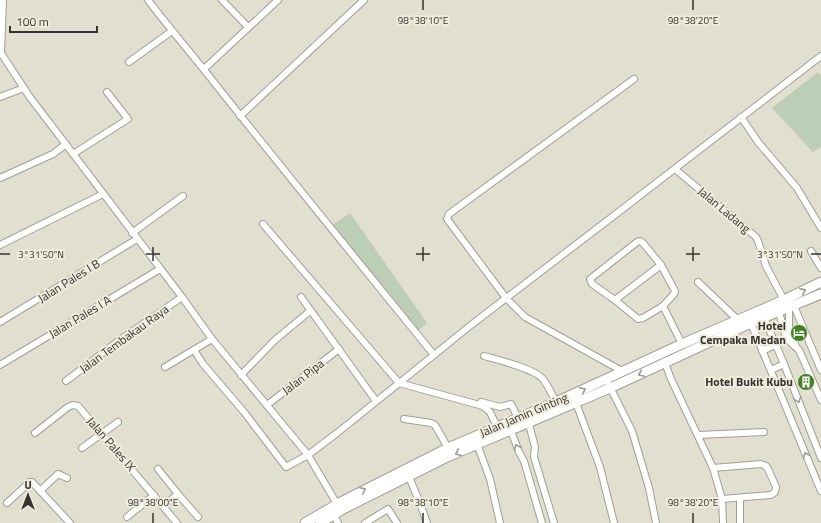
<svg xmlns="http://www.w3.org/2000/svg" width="821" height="523" viewBox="0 0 821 523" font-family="'Titillium Web',sans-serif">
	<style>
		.green { fill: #bdceb7 }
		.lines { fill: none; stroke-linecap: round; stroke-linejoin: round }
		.minor-casing { stroke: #a29f92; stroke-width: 8 }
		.highway-casing { stroke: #a29f92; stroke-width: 11 }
		.minor { stroke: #fff; stroke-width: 6 }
		.highway { stroke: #fff; stroke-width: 9 }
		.oneway { stroke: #9a9a96 }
		.ticks { fill: none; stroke: #35342e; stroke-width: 1.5 }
		.labels { text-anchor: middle; stroke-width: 4; stroke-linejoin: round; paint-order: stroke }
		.street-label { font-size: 12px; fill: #35342e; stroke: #efecdd }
		.poi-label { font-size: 12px; font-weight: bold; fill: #35342e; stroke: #efecdd; text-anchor: end }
		.ticks-label { font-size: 10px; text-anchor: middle; fill: #35342e; stroke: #efecdd; stroke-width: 4; stroke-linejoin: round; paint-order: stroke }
	</style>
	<rect width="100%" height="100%" fill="#e1dfd0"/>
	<g class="green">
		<polygon points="818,72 821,76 821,147 813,152 772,108"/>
		<polygon points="350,213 427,323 418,331 331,226"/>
	</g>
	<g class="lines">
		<g class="minor-casing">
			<g id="minor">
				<polyline points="3,0 1,53 29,96 182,297 212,339 308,455 337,504"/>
				<path d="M148,0c18,24 38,47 57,71 75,95 152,189 229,284l37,-30 145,-111 205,-158"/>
				<polyline points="222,0 248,27"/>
				<polyline points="129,62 172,31"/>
				<polyline points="204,69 278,0"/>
				<polyline points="0,97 24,88"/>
				<polyline points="240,116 364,0"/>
				<polyline points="741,117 758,142 797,188 821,228"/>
				<polyline points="73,154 128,119 107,92"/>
				<polyline points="675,169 756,237 758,241 766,266 784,300"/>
				<polyline points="0,178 53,154 66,144"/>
				<polyline points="263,224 399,383 483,406 490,412 497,427"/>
				<polyline points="132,233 183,196"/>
				<polyline points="0,245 103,194"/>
				<polyline points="811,251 821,268"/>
				<polyline points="698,282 738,320"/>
				<polyline points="301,297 376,401"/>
				<polyline points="615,300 661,265"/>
				<polyline points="663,306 674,294 675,291 661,265 643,243 640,241 637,242 590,279 592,284 615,300 638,319 643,318 663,306 682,344"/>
				<polyline points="794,306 821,370"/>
				<polyline points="789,308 789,329 796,347"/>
				<polyline points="779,312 785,334 790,342 799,350 821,400"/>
				<polyline points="763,315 784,364 821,458"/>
				<polyline points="750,321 821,491"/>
				<polyline points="0,322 137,239"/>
				<polyline points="194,350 203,364 244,412 286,467 308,455 337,433 434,355"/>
				<polyline points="762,351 775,345"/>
				<path d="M484,356c14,4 48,12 58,22 6,7 10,17 14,24"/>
				<polyline points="665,363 671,379 713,468"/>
				<polyline points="0,365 160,269"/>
				<polyline points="165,367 212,339"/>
				<polyline points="771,370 784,364"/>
				<polyline points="622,371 525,317 506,298 447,219 449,214 634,79"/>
				<polyline points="241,375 275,340 310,311"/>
				<polyline points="606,379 632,431 649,488 656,523"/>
				<polyline points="66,381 117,342 182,297"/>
				<polyline points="481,402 500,407 511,404 518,418"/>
				<polyline points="576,403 600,467 614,523"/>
				<polyline points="267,405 339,349"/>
				<polyline points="404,419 431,423 435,425 448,448"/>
				<polyline points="529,424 535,447 534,457 554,523"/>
				<polyline points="511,431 519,452 524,461 542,523"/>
				<polyline points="35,433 68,407 73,405 78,406 177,523"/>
				<polyline points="699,435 764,432"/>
				<polyline points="477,444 490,479 500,523"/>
				<polyline points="82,448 118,422"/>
				<polyline points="158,469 178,494"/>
				<polyline points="409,477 420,503 427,523"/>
				<polyline points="40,491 58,474 67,478"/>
				<polyline points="740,498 740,523"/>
				<polyline points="722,499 771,495 775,492 776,487 768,469 766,466 761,464 713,468 722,499 723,523"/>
				<polyline points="7,503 30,482 32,482 70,523"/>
				<polyline points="163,506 178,494 198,517"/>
				<polyline points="334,515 338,523"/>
				<polyline points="127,517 154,495"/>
				<polyline points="365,523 388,509 397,523"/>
			</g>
		</g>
		<g class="highway-casing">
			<g id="highway">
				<polyline points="305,523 341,502 448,448 556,402 682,344 784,300 821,282"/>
				<polyline points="320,523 345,508 447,457 610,388 751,323 821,294"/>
			</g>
		</g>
		<use href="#minor" class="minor"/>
		<use href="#highway" class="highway"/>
	</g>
	<defs><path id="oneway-chevron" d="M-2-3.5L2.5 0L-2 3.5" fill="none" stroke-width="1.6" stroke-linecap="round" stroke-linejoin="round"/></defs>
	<g class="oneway">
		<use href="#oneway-chevron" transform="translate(803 291) rotate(-26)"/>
		<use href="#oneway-chevron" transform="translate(641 374) rotate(155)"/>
		<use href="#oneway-chevron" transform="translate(583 390) rotate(-25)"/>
		<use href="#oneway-chevron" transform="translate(798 400) rotate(69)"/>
		<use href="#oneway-chevron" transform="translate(517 447) rotate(-112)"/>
		<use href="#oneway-chevron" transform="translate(458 453) rotate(157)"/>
		<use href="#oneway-chevron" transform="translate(806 455) rotate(-112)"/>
		<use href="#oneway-chevron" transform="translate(363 490) rotate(-27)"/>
	</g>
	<path class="ticks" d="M423,0v10M693,0v10M153,247v14M423,247v14M693,247v14M0,254h10M146,254h14M416,254h14M686,254h14M811,254h10M153,513v10M423,513v10M693,513v10"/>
	<defs>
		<g id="hotel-disc" transform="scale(0.9)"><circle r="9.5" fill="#418223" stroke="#efecdd"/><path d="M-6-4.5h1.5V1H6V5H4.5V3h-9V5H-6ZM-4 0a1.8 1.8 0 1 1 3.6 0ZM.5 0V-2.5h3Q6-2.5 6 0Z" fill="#fff"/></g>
		<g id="building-disc" transform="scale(0.9)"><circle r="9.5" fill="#418223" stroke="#efecdd"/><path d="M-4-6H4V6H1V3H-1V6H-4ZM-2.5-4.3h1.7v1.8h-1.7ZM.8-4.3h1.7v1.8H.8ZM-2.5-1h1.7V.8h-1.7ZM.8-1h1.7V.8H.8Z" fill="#fff"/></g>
	</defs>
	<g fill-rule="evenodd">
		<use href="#hotel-disc" x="799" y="333"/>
		<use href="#building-disc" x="806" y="382"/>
	</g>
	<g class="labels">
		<g class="street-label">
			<text transform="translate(724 210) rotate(40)" y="4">Jalan Ladang</text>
			<text transform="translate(69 281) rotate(-32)" y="4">Jalan Pales I B</text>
			<text transform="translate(80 317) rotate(-31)" y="4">Jalan Pales I A</text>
			<text transform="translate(124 339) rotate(-36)" y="4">Jalan Tembakau Raya</text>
			<text transform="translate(303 377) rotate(-38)" y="4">Jalan Pipa</text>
			<text transform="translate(524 415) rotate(-23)" y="4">Jalan Jamin Ginting</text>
			<text transform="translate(111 444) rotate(49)" y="4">Jalan Pales IX</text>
		</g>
		<g class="poi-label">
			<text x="786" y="330">Hotel<tspan x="786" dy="14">Cempaka Medan</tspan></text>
			<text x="793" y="386">Hotel Bukit Kubu</text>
		</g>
	</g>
	<g class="ticks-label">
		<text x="423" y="24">98°38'10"E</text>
		<text x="693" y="24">98°38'20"E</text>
		<text x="41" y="258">3°31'50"N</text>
		<text x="780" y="258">3°31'50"N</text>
		<text x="153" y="506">98°38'00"E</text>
		<text x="423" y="506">98°38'10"E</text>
		<text x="693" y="506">98°38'20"E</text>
	</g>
	<g transform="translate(28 495)" stroke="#efecdd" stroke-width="3" paint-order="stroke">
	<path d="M0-3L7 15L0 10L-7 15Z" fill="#35342e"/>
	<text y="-6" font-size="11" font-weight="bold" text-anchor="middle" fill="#35342e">U</text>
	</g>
	<path d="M10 26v6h87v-6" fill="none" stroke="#35342e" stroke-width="2"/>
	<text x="16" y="26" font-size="12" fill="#35342e" stroke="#efecdd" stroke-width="3" paint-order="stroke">100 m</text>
</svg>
